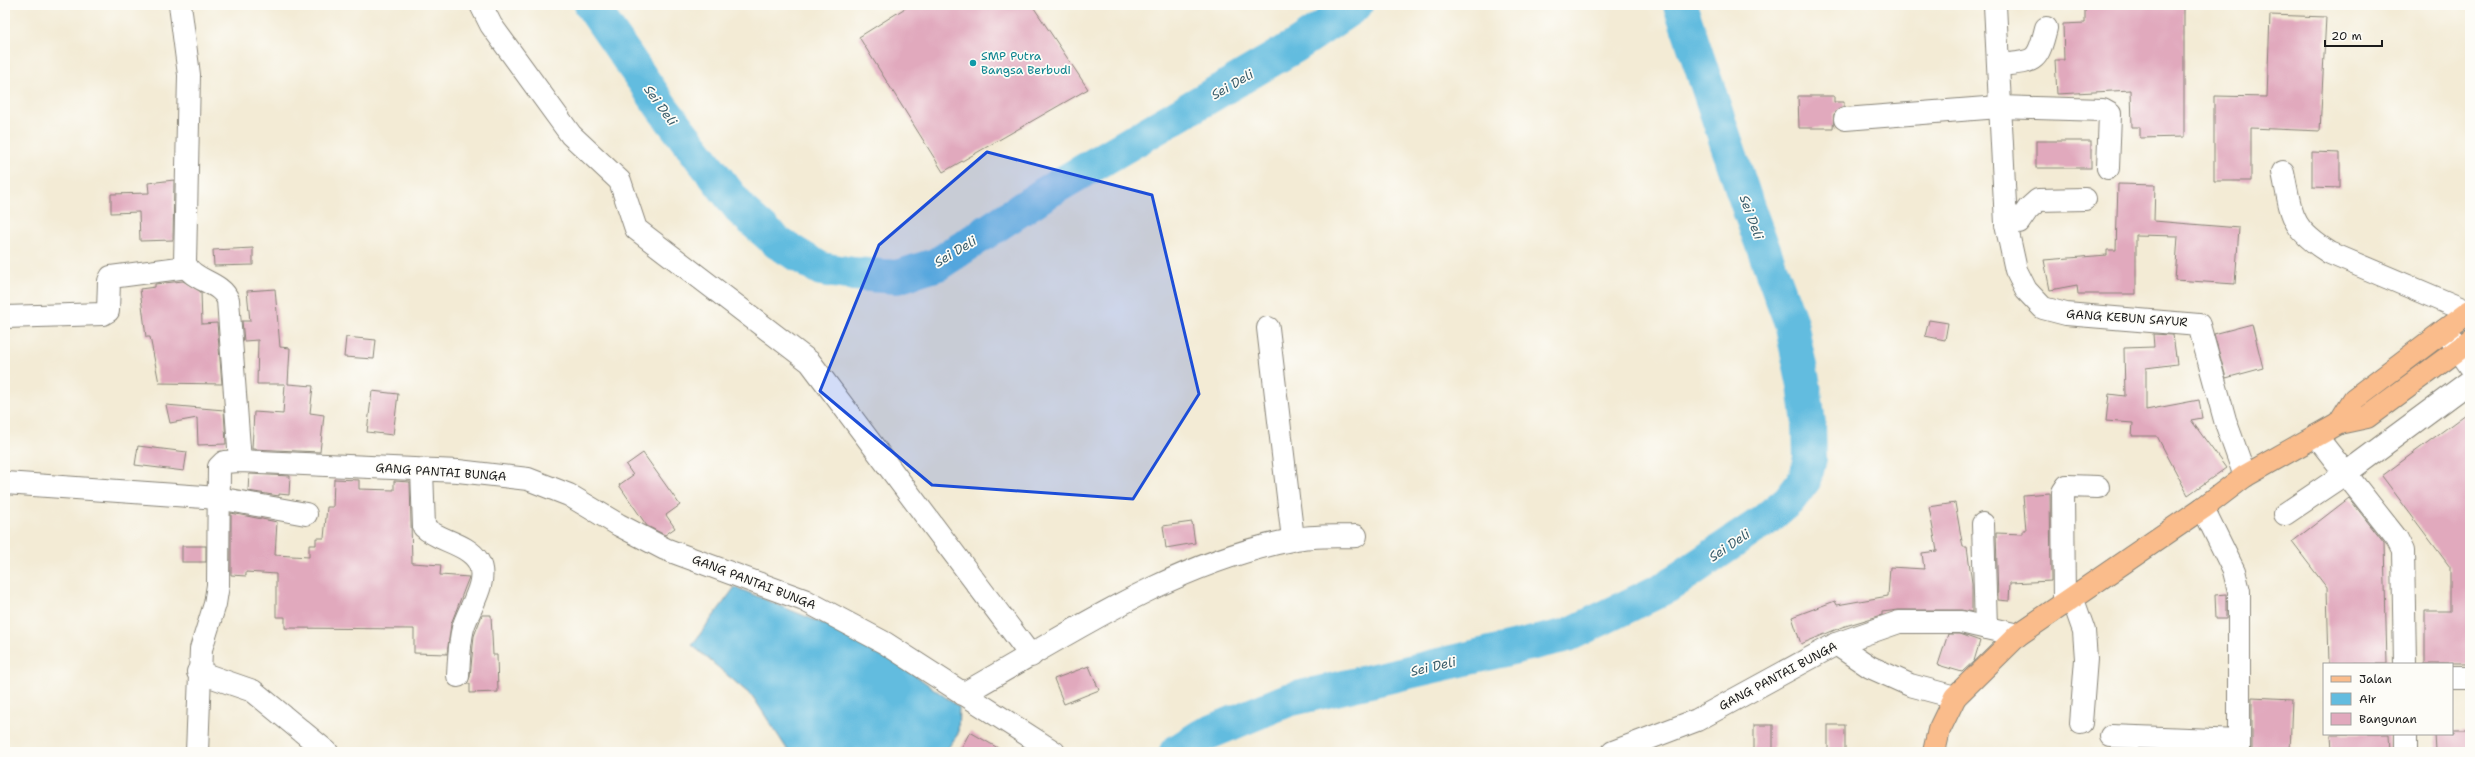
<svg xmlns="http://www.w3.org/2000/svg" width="2475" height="757" viewBox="0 0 2475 757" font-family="'Shantell Sans',sans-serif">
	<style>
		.water { fill: #62bcdf; stroke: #3f6c7e }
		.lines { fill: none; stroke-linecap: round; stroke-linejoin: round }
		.river { stroke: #62bcdf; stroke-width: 34 }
		.building { fill: #e1a9bd }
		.minor-casing { stroke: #888478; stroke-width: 24 }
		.major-casing { stroke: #888478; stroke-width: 24 }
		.minor { stroke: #fff; stroke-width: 22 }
		.major { stroke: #fabc8b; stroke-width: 22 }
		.marked { fill: #1d4ed8; fill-opacity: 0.2; stroke: #1d4ed8; stroke-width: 3; stroke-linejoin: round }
		.culture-dot { fill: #0f9aa8; stroke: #fdfcf7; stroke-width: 1.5 }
		.labels { text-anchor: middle; stroke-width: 3.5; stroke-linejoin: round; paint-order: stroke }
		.culture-label { font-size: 12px; fill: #0d838f; stroke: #fdfcf7; text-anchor: start }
		.street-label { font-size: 12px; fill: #1c1c1c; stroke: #fdfcf7 }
		.water-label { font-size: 13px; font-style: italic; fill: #385c6a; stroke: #fdfcf7 }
	</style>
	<rect width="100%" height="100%" fill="#fdfcf7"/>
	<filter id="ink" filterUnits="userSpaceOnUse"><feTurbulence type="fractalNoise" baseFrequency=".025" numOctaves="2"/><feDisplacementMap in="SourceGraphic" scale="8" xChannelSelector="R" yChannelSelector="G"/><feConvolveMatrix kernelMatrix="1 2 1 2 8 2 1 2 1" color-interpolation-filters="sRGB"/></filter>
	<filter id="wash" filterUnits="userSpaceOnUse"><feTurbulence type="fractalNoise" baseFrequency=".012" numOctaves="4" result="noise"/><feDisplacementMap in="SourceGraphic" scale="16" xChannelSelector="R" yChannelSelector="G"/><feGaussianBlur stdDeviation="0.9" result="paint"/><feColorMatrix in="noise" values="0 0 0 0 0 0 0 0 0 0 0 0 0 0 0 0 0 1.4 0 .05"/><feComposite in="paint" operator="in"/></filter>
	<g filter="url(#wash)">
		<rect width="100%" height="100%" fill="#f3ebd5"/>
		<polygon class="water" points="735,587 872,644 959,707 958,734 945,752 789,752 753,697 692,645"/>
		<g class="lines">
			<g class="river">
				<polyline points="591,5 663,109 742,211 778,243 821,269 853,274 897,277 938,264 1044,194 1297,45 1356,5"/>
				<polyline points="1176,752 1201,736 1288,700 1568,635 1665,588 1764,521 1789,500 1805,479 1810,458 1809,424 1804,385 1791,323 1749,210 1680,5"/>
			</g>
		</g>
		<g id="blocks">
			<g class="building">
				<polygon points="910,5 1032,5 1088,89 943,172 859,37"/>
				<polygon points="2085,5 2184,5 2184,137 2140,138 2140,127 2132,127 2131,90 2057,94 2055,60 2064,60 2063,24 2085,23"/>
				<polygon points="2270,15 2326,17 2320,131 2251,128 2251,181 2214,181 2214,96 2267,97"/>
				<polygon points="1798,96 1834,96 1834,102 1844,102 1844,107 1834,114 1833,128 1799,128"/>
				<rect x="2036" y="141" width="55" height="27"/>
				<polygon points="2312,152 2340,153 2340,188 2312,187"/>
				<polygon points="174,180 173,240 140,241 139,212 111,213 111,194 149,193 148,183"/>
				<polygon points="2118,184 2155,185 2154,221 2239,228 2235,284 2175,280 2178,236 2136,235 2136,294 2078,294 2077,285 2050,290 2044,260 2107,255 2107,250 2116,250"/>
				<polygon points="253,248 253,265 214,266 213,250"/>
				<polygon points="183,281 201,292 202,324 217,323 222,384 159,383 150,337 146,337 140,289 155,287 155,284"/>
				<polygon points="275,289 280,347 290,348 288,384 313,386 310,413 324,415 320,452 252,449 254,412 283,414 285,384 257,384 258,340 244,341 242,321 250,321 247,291"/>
				<polygon points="1929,320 1948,323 1945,340 1925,336"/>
				<polygon points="2252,324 2263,368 2226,378 2214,334"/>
				<polygon points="2153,334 2173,335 2177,364 2146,368 2146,410 2199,400 2202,418 2191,420 2226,468 2188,495 2157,436 2132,436 2133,423 2106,421 2109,394 2125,396 2124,348 2154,347"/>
				<polygon points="346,337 376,340 374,359 344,357"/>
				<polygon points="372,391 398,394 393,435 367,432"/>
				<polygon points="166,405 224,410 226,444 198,445 197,418 170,423"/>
				<polygon points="2470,411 2470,664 2425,664 2425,611 2450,611 2450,567 2382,476"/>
				<polygon points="138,446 187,452 184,471 135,465"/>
				<polygon points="643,453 680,505 666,515 675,528 665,535 647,526 619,485 633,475 626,465"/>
				<polygon points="249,474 290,476 289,495 279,494 279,496 248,491"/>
				<polygon points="334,479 359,480 359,489 394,490 394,481 410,482 412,563 441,565 440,575 469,577 451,624 447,654 414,653 414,629 285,628 285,617 276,617 276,574 246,572 246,576 231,575 231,513 277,522 275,555 309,557 309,545 316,545 316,538 324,538 327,507 333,507"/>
				<polygon points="2050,493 2051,581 2010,583 2009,601 1998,600 1996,533 2023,534 2023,530 2026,530 2023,495"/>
				<polygon points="2349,498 2384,543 2387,664 2329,664 2327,588 2292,542"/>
				<polygon points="1955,503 1963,547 1967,547 1972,583 1972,612 1961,610 1899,610 1882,612 1882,615 1842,627 1801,644 1792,617 1835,601 1837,605 1888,596 1890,567 1924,569 1922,553 1937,551 1929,507"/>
				<polygon points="1192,522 1195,543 1166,548 1163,526"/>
				<rect x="182" y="546" width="24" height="16"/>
				<polygon points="2226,594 2226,619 2216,619 2215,595"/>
				<polygon points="482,615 491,615 493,655 497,655 498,692 470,693 470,684 467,684 470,677 474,636"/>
				<polygon points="1948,634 1960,634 1980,641 1974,661 1962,672 1938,665"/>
				<polygon points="1089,666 1099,690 1064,704 1054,679"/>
				<polygon points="2252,697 2292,699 2290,752 2252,752"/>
				<rect x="1754" y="725" width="19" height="27"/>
				<rect x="1828" y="725" width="17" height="27"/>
				<polygon points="2452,731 2470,731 2470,752 2436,752 2435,734 2452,734"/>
				<polygon points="970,732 1005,752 959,752"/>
				<polygon points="2331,734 2389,734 2390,752 2332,752"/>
			</g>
		</g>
	</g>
	<g filter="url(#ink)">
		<use href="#blocks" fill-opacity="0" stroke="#888478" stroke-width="1"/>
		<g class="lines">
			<g class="minor-casing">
				<g id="minor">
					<path d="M180,5l9,70 -4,188c6,18 36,18 43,37l12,161"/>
					<polyline points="481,5 491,25 571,135 620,181 636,229 810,362 1031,656"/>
					<polyline points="1995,5 2006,224 2016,270 2026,290 2043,308 2066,314 2199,325 2225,420 2245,476"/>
					<path d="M1999,65c35,-4 38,0 47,-37"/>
					<polyline points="1845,119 1999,107 2103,110 2110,114 2108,168"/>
					<path d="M2283,172c9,44 7,56 47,81l139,59"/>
					<polyline points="2006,224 2019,222 2028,209 2038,200 2085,199"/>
					<polyline points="5,317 103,314 108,311 109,281 111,277 187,267"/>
					<polyline points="1268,328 1293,539"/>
					<polyline points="2445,330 2470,366"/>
					<polyline points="2316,436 2397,539 2403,551 2405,664"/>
					<path d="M422,470l2,57c14,14 43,16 54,34 12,20 -10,48 -15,67 -4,16 -4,32 -5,48"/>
					<polyline points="5,483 218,498 306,514"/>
					<polyline points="2203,508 2234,571 2239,591 2239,752"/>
					<polyline points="2285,514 2346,473 2470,381"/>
					<polyline points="1983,524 1986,628"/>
					<polyline points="2072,597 2084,631 2086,659 2081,723"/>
					<polyline points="2064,602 2063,492 2067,486 2098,487"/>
					<polyline points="1836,644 1870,667 1910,685 1955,697"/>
					<polyline points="198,672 253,691 327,752"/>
					<polyline points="2452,678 2470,678"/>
					<path d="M963,694c105,-59 209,-131 329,-154 20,-5 43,-3 64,-4"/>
					<polyline points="2406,734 2406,752"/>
					<polyline points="2111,736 2239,741"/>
					<polyline points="197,752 201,649 215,604 218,585 219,467 224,462 240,461 458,471 528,479 569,495 619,525 665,549 804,600 885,643 1054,752"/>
					<polyline points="1613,752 1697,720 1836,644 1899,622 1961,622 2018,635"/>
				</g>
			</g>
			<g class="major-casing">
				<g id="major">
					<polyline points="2339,423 2354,399 2470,311"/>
					<polyline points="1934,752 1939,730 1955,697 2018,635 2203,508 2245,476 2339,423 2367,417 2470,341"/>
				</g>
			</g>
			<use href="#minor" class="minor"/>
			<use href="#major" class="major"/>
		</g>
	</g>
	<path class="marked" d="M987,152l165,43 47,199 -66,105 -201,-14 -112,-94 59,-146z"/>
	<circle class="culture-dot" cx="973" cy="63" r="4"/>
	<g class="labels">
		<g class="culture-label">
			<text x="981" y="60">SMP Putra<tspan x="981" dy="14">Bangsa Berbudi</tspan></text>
		</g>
		<g class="street-label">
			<text transform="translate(2127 318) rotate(4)" y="4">GANG KEBUN SAYUR</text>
			<text transform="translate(441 472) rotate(4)" y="4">GANG PANTAI BUNGA</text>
			<text transform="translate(754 582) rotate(21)" y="4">GANG PANTAI BUNGA</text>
			<text transform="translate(1778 676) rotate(-28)" y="4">GANG PANTAI BUNGA</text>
		</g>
		<g class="water-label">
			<text transform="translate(1232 84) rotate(-30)" y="5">Sei Deli</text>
			<text transform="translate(661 105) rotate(54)" y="5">Sei Deli</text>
			<text transform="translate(1752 217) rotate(70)" y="5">Sei Deli</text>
			<text transform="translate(955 251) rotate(-31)" y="5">Sei Deli</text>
			<text transform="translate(1729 545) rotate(-34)" y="5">Sei Deli</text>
			<text transform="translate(1433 666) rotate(-13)" y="5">Sei Deli</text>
		</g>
	</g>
	<rect width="2475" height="757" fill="none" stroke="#fdfcf7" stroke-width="20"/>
	<rect x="2323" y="663" width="130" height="72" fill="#fdfcf7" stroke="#a3a29f"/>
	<rect x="2331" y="676" width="20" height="6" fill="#fabc8b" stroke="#a3a29f"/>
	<text x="2359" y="683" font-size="12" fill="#1c1c1c">Jalan</text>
	<rect x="2331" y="693" width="20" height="12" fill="#62bcdf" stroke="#a3a29f"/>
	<text x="2359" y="703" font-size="12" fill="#1c1c1c">Air</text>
	<rect x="2331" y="713" width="20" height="12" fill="#e1a9bd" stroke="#a3a29f"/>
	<text x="2359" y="723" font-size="12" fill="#1c1c1c">Bangunan</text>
	<path d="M2325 40v6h57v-6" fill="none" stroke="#1c1c1c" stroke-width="2"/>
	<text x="2331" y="40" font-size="12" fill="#1c1c1c" stroke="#fdfcf7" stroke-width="3" paint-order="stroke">20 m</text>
</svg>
